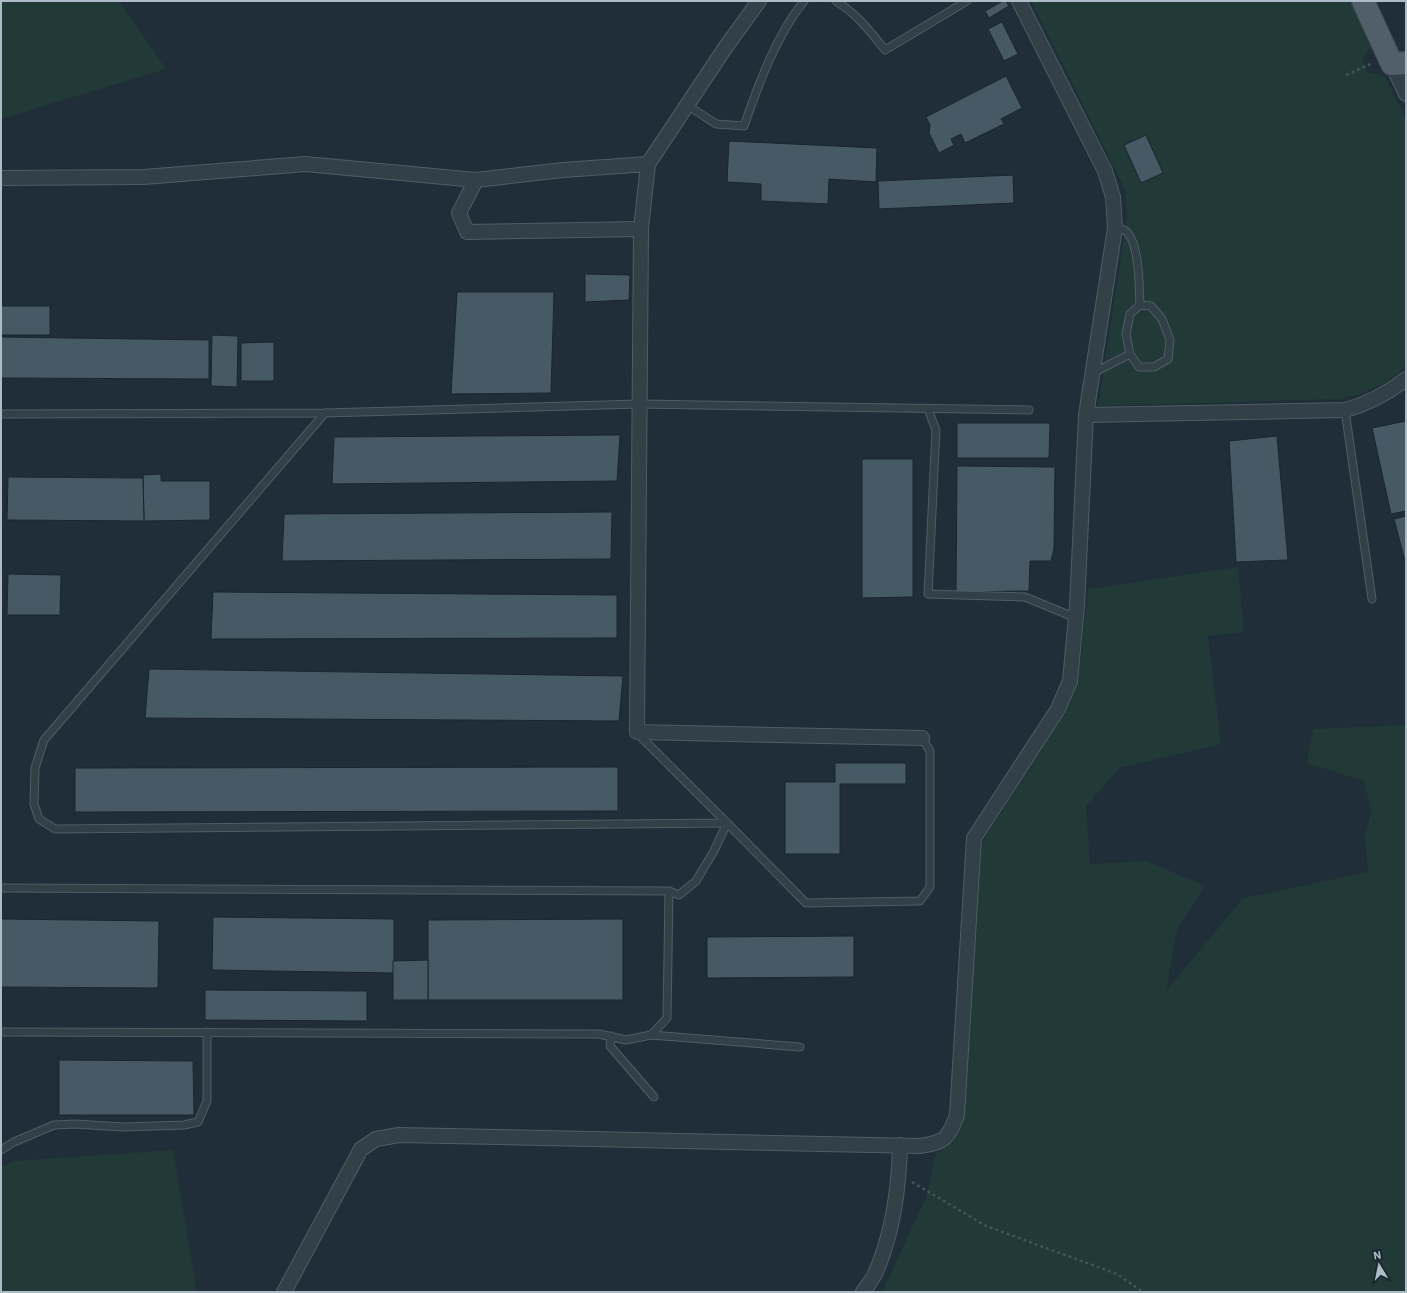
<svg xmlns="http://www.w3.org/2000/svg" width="1407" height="1293" viewBox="0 0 1407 1293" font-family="'IBM Plex Sans',sans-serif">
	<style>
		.green { fill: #213937 }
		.building { fill: #475964; stroke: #1a262f }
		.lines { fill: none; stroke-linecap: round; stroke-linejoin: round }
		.lane-casing { stroke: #505d66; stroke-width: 9 }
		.street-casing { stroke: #505d66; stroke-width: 16 }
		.primary-casing { stroke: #3f4b55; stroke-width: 24 }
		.path { stroke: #3e5554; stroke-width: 2.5; stroke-dasharray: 3 3; stroke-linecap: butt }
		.lane { stroke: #324048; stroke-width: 7 }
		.street { stroke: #324048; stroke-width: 14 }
		.primary { stroke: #505f69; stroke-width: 22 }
	</style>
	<rect width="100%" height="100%" fill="#1f2e38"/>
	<g class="green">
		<polygon points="1,1 119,1 166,69 1,119"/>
		<polygon points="1031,1 1350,1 1371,46 1362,61 1367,72 1385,76 1406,119 1406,366 1387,382 1363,393 1340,399 1098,406 1127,217 1125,190"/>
		<path d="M1238,567l6,65 -36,4 13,108 -101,24 -34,38 4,58 57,-3 58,25 -28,44 -11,61 77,-93 125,-26 -3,-35 6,-26 -7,-30 -57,-18 6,-34 93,-4v567h-524l45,-97 9,-43c20,-9 21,-15 27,-35l19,-275 85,-132 11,-30 10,-91z"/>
		<polygon points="173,1150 197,1292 1,1292 1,1167 13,1161"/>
	</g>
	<g class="building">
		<polygon points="1003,1 1006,1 1009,6 989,18 985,11"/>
		<polygon points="1002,22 1018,54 1004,61 988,29"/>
		<polygon points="1006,76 1022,108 1001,119 1004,124 965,143 961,134 951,139 954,145 939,153 929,133 930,125 926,117"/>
		<polygon points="1146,135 1163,173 1141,183 1124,145"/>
		<polygon points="729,141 877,148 876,182 829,179 828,204 761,201 761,184 727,182"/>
		<polygon points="1013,175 1014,203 879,209 878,181"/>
		<polygon points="585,274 630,275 629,300 585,302"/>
		<polygon points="457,292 554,292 551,393 451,394"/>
		<rect x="1" y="306" width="49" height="29"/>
		<polygon points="212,335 238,336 237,387 211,386"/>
		<polygon points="1,337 209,340 209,379 1,378"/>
		<polygon points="274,342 274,381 241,381 241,343"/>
		<polygon points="1406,421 1406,511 1391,514 1372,428"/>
		<polygon points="957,423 1050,423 1049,458 957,458"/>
		<polygon points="620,435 617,481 332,484 334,437"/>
		<polygon points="1277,436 1288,560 1236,562 1229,441"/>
		<polygon points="862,459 913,459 913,597 862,598"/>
		<polygon points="957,466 1055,467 1054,549 1051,561 1030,561 1029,591 956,592"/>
		<polygon points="161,474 161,481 210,481 210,520 144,521 143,475"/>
		<polygon points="8,477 143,478 144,521 7,520"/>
		<polygon points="612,512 611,559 282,561 284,514"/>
		<polygon points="1406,516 1406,565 1394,519"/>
		<polygon points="8,574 61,575 60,615 7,615"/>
		<polygon points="213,592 617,595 617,638 211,639"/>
		<polygon points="149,669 623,676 619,721 145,718"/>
		<polygon points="835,763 906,763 906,784 840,784 840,854 785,854 785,782 835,782"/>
		<polygon points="618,767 618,811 75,812 75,768"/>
		<polygon points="213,917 394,919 394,973 212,970"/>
		<polygon points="1,919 159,921 158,988 1,987"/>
		<polygon points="623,919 623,1000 428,1000 428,920"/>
		<polygon points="854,936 854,977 707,978 707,937"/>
		<polygon points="428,960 428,1000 393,1000 393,961"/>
		<polygon points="205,990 367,991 367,1021 205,1020"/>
		<polygon points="59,1060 193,1061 194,1115 59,1115"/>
	</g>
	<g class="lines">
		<g class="lane-casing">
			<g id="lane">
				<path d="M836,1c22,14 33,29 49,49l82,-49"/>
				<path d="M687,105l29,19 28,2c15,-43 32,-90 60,-125"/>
				<path d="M1115,228c3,0 7,1 9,2 16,9 15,58 16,75"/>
				<polyline points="1093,373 1130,354 1126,334 1130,314 1140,305 1151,306 1162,319 1170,340 1168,359 1154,367 1139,367 1130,354"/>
				<polyline points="928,409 936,430 928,594 1025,597 1076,618"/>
				<polyline points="1345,410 1372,599"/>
				<polyline points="325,413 44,740 35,768 34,804 39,819 55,829 727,823 638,734"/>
				<polyline points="1,414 325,413 639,404 1029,410"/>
				<polyline points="1,888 669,891"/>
				<polyline points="1,1032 599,1034 626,1040 651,1035 667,1018 669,891 679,895 696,881 714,851 727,823 806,903 920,901 930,887 930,751 922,738"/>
				<polyline points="651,1035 800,1047"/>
				<polyline points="611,1036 610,1046 654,1097"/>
				<polyline points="1,1150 14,1142 54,1125 75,1124 123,1127 184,1125 198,1122 207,1101 207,1032"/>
			</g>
		</g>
		<g class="street-casing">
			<g id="street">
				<polyline points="759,1 725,48 648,164 641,229 637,732 922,738"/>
				<polyline points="1392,64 1406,94"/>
				<polyline points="1,178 144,177 305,164 476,180 563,170 648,164"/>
				<polyline points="476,180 459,213 467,232 641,229"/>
				<path d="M1086,415l259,-5c23,-6 43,-17 61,-31"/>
				<path d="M284,1292l77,-143 15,-10 23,-4 521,11c25,-4 28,-7 37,-31l17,-277 84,-129 12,-28 7,-75 9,-191 29,-187 -2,-31 -8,-26 -86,-170"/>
				<path d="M863,1292c4,-6 9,-12 12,-18 18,-40 24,-85 25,-129"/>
			</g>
		</g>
		<g class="primary-casing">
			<polyline id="primary" points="1363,1 1392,64 1406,63"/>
		</g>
		<g class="path">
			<polyline points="1346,75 1373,63"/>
			<polyline points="912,1182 986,1226 1117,1274 1143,1292"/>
		</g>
		<use href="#lane" class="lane"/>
		<use href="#street" class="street"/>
		<use href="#primary" class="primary"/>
	</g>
	<rect width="1407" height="1293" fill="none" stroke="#acbbc5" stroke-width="4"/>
	<g transform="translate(1379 1265) rotate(350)" stroke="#18242d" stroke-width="3" paint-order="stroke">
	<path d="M0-3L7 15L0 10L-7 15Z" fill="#acbbc5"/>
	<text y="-6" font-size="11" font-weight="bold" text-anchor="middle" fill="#acbbc5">N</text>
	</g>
</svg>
